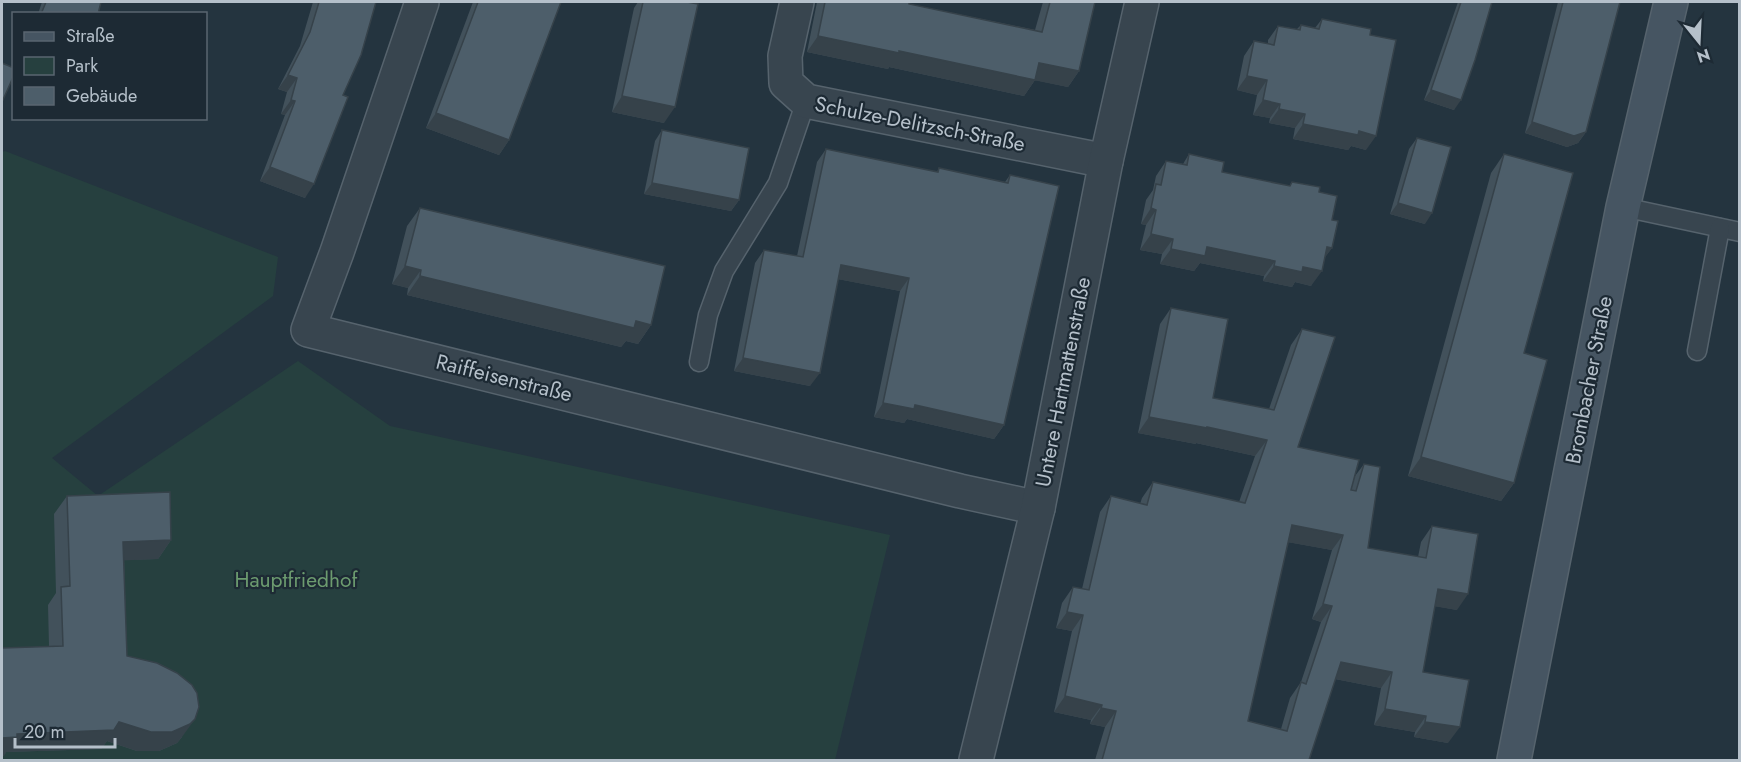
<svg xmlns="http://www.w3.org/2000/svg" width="1741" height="762" viewBox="0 0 1741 762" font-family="Jost,sans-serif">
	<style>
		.green { fill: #26403f }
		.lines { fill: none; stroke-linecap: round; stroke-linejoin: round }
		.lane-casing { stroke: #56636d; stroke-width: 21 }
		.street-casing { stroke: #56636d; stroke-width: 36 }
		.secondary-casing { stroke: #56636d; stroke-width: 36 }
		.lane { stroke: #38454f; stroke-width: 18 }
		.street { stroke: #38454f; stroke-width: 33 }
		.secondary { stroke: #465562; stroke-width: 33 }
		.wall { fill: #42515b; fill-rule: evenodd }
		.shaded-wall { fill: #36424a }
		.building { fill: #4d5e6a; stroke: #36424a; stroke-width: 1.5; fill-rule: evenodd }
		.labels { text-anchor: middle; stroke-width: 4.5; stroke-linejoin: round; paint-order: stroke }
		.street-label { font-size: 21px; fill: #b5c0ca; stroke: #1d2a34 }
		.park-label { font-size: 21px; fill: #6c9b6f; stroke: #1d2a34 }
	</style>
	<rect width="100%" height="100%" fill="#24343f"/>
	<polygon class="green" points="5,151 278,257 273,296 52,458 98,496 298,361 390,426 890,535 835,760 2,760 2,152"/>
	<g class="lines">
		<g class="lane-casing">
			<g id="lane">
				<polyline points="1623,207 1740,232"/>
				<polyline points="1697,351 1720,228"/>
				<polyline points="699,362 708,315 724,271 778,183 806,101"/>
			</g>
		</g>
		<g class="street-casing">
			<g id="street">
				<polyline points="422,2 337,252 308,330 960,491 1038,508"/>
				<polyline points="797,2 785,56 786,83 806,101 1106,161"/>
				<polyline points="976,760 1038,508 1106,161 1142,2"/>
			</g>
		</g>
		<g class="secondary-casing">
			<polyline id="secondary" points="1514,760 1623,207 1671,2"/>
		</g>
		<use href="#lane" class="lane"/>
		<use href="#street" class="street"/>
		<use href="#secondary" class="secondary"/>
	</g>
	<g class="wall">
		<polygon points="42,2 101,2 98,14 38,14"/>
		<polygon points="313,2 376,2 305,198 260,181 285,115 281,114 287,92 278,89 300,46"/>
		<polygon points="473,2 561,2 509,140 499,155 426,128"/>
		<polygon points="638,2 687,2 664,123 612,112 634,8"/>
		<polygon points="817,2 909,2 909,4 1035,30 1043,2 1095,2 1079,71 1068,87 1035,80 1024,96 889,67 888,69 807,52"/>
		<polygon points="1458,2 1492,2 1454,110 1424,100"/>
		<polygon points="1558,2 1620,2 1586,132 1578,143 1567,147 1525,133"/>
		<polygon points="1322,19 1370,35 1366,150 1351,146 1348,150 1293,139 1295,128 1269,123 1270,118 1253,115 1257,95 1237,90 1244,56 1254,41 1268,44 1268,40 1278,26 1297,29 1301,25 1315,28"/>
		<polygon points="662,130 739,200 731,211 644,194 655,141"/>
		<polygon points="1417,138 1425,224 1390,214 1409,149"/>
		<polygon points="826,149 937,172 939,168 1005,182 1010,175 1004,425 994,439 907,419 904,423 874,417 900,291 838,279 810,386 734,371 755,263 764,250 797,256 817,162"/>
		<polygon points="1189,154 1222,172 1289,186 1292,182 1319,192 1332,220 1332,248 1324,258 1311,286 1295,282 1292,287 1263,281 1264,276 1200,263 1194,271 1160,264 1162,254 1140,250 1146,225 1141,224 1146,200 1153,190 1156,176 1166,161 1183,164"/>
		<polygon points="1504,154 1524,353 1514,483 1501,501 1408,476 1491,173"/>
		<polygon points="420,208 651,325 638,344 626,341 621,347 407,295 408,288 392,284 407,226"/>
		<path d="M1171,308l42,90 56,11 22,-64 11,-16 -4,118 57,29 9,-12 4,84 50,9 3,-15 11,-16 25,84 -22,-4 -12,66 25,71 -34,-6 1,-5 -41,-7 7,-37 -46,-9 -26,81h-214l10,-33 -15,-3 1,-4 -37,-8 18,-81 -16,-3 6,-25 11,-16 9,2 18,-77 11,-16 29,8 2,-6 11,-16 86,20 16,-46 -59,-13v1l-58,-11 22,-109zM1288,542l44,8 -20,69 9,3 -20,60 -11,16 -9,31 -33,-8z"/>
		<polygon points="67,496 171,540 158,559 124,560 127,656 182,737 177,743 159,751 137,751 107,741 101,749 6,752 4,756 49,646 48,605 56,593 54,514"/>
	</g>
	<g class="shaded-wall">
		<polygon points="818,36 899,51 1035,80 1024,96 889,67 888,69 807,52"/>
		<polygon points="1039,63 1079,71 1068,87 1028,79"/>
		<polygon points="288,75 297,78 287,92 278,89"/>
		<polygon points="1247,76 1267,80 1257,95 1237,90"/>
		<polygon points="1431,90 1461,100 1454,110 1424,100"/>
		<polygon points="622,96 675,107 664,123 612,112"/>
		<polygon points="291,100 295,101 285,115 281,114"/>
		<polygon points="1263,100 1280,104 1270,118 1253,115"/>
		<polygon points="1279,109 1305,114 1295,128 1269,123"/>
		<polygon points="436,113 509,140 499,155 426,128"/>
		<polygon points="1532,122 1586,132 1578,143 1567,147 1525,133"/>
		<polygon points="1303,124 1359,131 1376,136 1366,150 1351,146 1348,150 1293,139"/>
		<polygon points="270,167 314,184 305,198 260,181"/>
		<polygon points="652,183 739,200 731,211 644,194"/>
		<polygon points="1398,203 1432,213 1425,224 1390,214"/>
		<polygon points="1151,208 1156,210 1146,225 1141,224"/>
		<polygon points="1151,234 1173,239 1162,254 1140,250"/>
		<polygon points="1207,247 1275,261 1264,276 1200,263 1194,271 1160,264 1171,249"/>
		<polygon points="1327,247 1332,248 1321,263"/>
		<polygon points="841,265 909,278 900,291 832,278"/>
		<polygon points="405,266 421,270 408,288 392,284"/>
		<polygon points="1274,266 1303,267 1322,271 1311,286 1295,282 1292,287 1263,281"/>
		<polygon points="420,276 636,321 651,325 638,344 626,341 621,347 407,295"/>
		<polygon points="743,358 820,373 810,386 734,371"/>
		<polygon points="883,403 915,405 1004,425 994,439 907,419 904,423 874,417"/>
		<polygon points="1149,417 1207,427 1267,440 1255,456 1196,443 1196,444 1138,433"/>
		<polygon points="1421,457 1514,483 1501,501 1408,476"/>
		<polygon points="1292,525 1343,535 1332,550 1281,541"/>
		<polygon points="171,540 158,559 110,561 123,542"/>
		<polygon points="1438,589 1468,594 1457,610 1427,605"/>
		<polygon points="1323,604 1332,606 1321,622 1312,619"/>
		<polygon points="1067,612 1083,615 1072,631 1056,628"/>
		<polygon points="1341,662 1392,672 1381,688 1330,678"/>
		<polygon points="1065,696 1102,705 1091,720 1054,712"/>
		<polygon points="1101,708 1116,711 1105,727 1090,724"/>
		<polygon points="1385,709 1426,716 1415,732 1374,725"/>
		<polygon points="195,719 182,737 177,743 159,751 137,751 107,741 101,749 6,752 4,756 2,756 2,738 17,734 119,722"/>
		<polygon points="1425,722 1460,727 1448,743 1414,737"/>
	</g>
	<g class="building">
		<polygon points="46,2 101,2 98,14 41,14"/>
		<polygon points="319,2 376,2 361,55 343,95 348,97 314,184 270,167 295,101 291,100 297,78 288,75 310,32"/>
		<polygon points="478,2 561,2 509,140 436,113"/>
		<polygon points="643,2 687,2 698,4 675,107 622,96"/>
		<polygon points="825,2 909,2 909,4 1042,32 1050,2 1095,2 1079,71 1039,63 1035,80 899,51 899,53 818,36"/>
		<polygon points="1461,2 1492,2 1475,60 1461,100 1431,90"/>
		<polygon points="1563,2 1620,2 1586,132 1574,136 1532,122"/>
		<polygon points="1322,19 1371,29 1370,35 1396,40 1376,136 1359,131 1358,135 1303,124 1305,114 1279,109 1280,104 1263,100 1267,80 1247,76 1254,41 1274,45 1278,26 1300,30 1301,25 1319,29"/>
		<polygon points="2,63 14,68 14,75 2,102"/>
		<polygon points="662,130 749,148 739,200 652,183"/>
		<polygon points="1417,138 1451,147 1432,213 1398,203"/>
		<polygon points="826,149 938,172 939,168 1008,183 1010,175 1059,186 1004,425 915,405 914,409 883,403 909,278 841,265 820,373 743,358 764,250 803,257"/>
		<polygon points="1189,154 1224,162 1222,172 1290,186 1292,182 1320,187 1319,192 1337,196 1332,220 1338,221 1332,248 1327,247 1322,271 1303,267 1302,272 1274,266 1275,261 1207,247 1205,256 1171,249 1173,239 1151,234 1156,210 1151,208 1156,184 1161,185 1166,161 1187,165"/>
		<polygon points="1504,154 1573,173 1524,353 1547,360 1514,483 1421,457"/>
		<polygon points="420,208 665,266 651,325 636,321 634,328 420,276 421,270 405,266"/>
		<path d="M1171,308l57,11 -15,79 61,12 28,-81 33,8 -37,110 61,13 -8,30 5,1 8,-27 16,3 -12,81 58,10 6,-32 46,8 -10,60 -30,-5 -15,83 46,8 -9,47 -35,-5 1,-6 -41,-7 7,-37 -51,-10 -32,98h-207l14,-49 -15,-3 1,-3 -37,-9 18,-81 -16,-3 6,-25 16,3 22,-94 36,9 6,-23 92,21 22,-63 -60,-13v1l-58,-11zM1292,525l51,10 -20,69 9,2 -26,78 -5,-2 -14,49 -39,-10z"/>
		<polygon points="170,492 171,540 123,542 127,656 157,663 177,673 192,685 197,693 199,707 195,719 190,724 172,732 151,732 119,722 114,730 17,734 17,737 2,738 2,648 63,646 61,587 70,586 67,496"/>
	</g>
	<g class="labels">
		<g class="street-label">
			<text transform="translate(920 124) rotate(11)" y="7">Schulze-Delitzsch-Straße</text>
			<text transform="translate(504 378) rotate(14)" y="7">Raiffeisenstraße</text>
			<text transform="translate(1589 380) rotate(-79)" y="7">Brombacher Straße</text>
			<text transform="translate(1063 382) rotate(-79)" y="7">Untere Hartmattenstraße</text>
		</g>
		<g class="park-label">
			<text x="296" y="587">Hauptfriedhof</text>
		</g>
	</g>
	<rect width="1741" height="762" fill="none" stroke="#b5c0ca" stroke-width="6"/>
	<rect x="12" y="12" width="195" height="108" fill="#1d2a34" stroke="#5a6670" stroke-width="1.5"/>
	<rect x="24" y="32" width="30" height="9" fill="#465562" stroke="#5a6670" stroke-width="1.5"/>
	<text x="66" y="42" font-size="18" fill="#b5c0ca">Straße</text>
	<rect x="24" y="57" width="30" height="18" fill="#26403f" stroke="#5a6670" stroke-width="1.5"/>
	<text x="66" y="72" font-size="18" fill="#b5c0ca">Park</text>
	<rect x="24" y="87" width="30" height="18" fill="#4d5e6a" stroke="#5a6670" stroke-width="1.5"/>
	<text x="66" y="102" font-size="18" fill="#b5c0ca">Gebäude</text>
	<g transform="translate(1699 42) rotate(162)" stroke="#1d2a34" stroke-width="4.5" paint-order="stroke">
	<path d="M0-4.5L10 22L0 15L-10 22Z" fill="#b5c0ca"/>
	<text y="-9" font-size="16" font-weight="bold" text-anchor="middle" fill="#b5c0ca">N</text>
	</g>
	<path d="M15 738v9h100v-9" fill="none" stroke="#b5c0ca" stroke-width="3"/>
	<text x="24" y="738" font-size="18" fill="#b5c0ca" stroke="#1d2a34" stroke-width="4.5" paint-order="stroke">20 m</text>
</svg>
